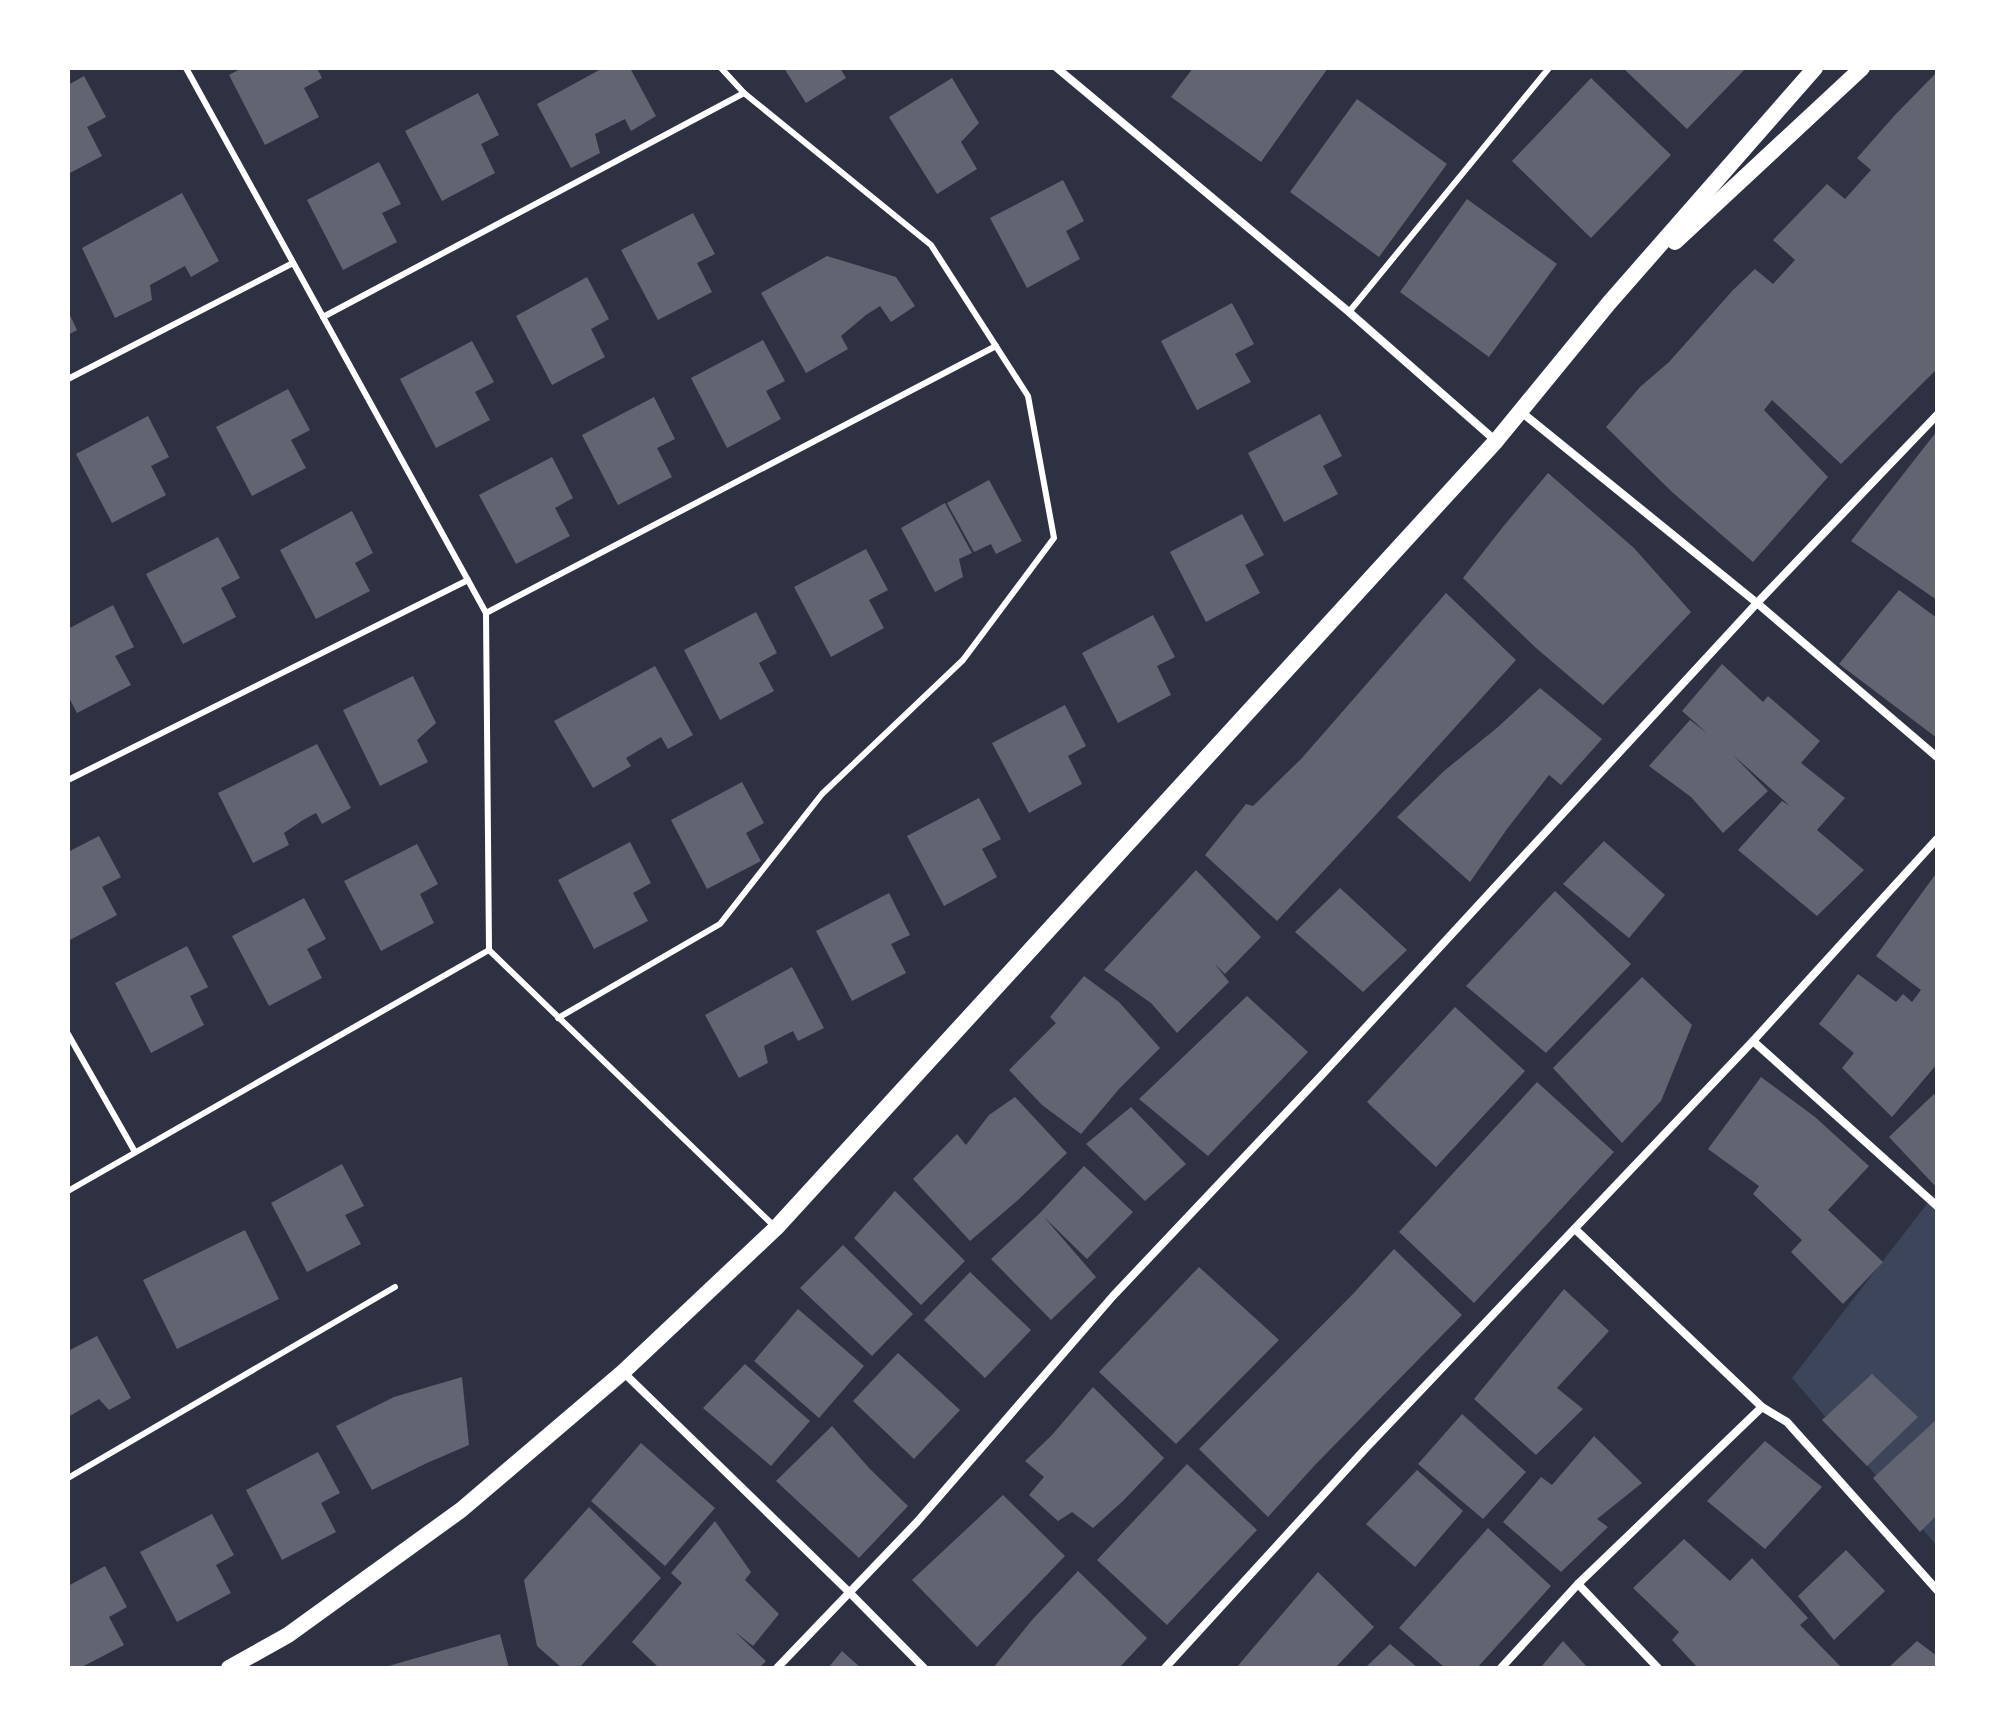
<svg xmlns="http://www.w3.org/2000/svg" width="2005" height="1736" viewBox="0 0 2005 1736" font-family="Inter,sans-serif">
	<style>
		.green { fill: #3c4559 }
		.building { fill: #626471 }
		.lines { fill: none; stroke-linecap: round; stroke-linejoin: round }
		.service { stroke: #fff; stroke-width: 6 }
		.minor { stroke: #fff; stroke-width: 8 }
		.secondary { stroke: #fff; stroke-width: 16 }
	</style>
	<rect width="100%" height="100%" fill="#2d3142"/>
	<polygon class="green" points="1937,1191 1937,1546 1792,1378"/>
	<g class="building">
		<polygon points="242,68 317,68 322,78 304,88 319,117 265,145 229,75"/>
		<polygon points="603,68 630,68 656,116 631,131 625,119 595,134 600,153 571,168 537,104"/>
		<polygon points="784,68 840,68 846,78 806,103"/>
		<polygon points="1193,68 1328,68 1261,162 1171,97"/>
		<polygon points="1623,68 1746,68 1687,129"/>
		<polygon points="1937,72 1937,369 1841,464 1772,400 1764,410 1828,477 1753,562 1672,492 1606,427 1640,387 1669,362 1733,290 1755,269 1773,284 1795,260 1773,240 1827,184 1845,199 1871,170 1857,158 1895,115"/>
		<polygon points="84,76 106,117 87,127 102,156 68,174 68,85"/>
		<polygon points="952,78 979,123 961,142 977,169 937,194 889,117"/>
		<polygon points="1591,78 1671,155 1591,238 1512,161"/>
		<polygon points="478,93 499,135 481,144 495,173 442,201 405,131"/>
		<polygon points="1357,99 1447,164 1379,257 1290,192"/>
		<polygon points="379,162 401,204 382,213 397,242 343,270 307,200"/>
		<polygon points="1063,180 1084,221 1066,231 1080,259 1027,288 990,218"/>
		<polygon points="182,193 219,261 191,277 185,266 150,285 152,300 115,318 82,248"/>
		<polygon points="1467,199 1557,264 1489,357 1400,292"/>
		<polygon points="693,213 715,254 697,263 712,292 658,320 621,250"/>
		<polygon points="827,256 896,277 915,306 891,322 880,306 866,315 841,336 848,349 806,373 761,293"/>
		<polygon points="587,277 609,319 591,329 605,357 552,385 516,316"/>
		<polygon points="1232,303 1254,344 1235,354 1251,382 1197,410 1161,341"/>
		<polygon points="68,311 77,330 68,335"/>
		<polygon points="763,340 785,381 766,391 781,419 727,448 691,378"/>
		<polygon points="472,341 494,382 475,392 490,420 436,448 400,379"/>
		<polygon points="288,389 310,430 291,440 306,468 252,496 216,427"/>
		<polygon points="654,397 675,439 657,448 672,477 618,505 582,435"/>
		<polygon points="1320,414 1342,456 1323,466 1338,494 1284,522 1248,453"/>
		<polygon points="148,416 169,457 151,466 166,495 112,523 76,454"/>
		<polygon points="1937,431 1937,600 1851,541"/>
		<polygon points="552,457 573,498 555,508 570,536 516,564 479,495"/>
		<polygon points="1548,473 1634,548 1691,612 1603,705 1536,648 1463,578 1502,528"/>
		<polygon points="989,480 1022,541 996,554 991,544 974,552 947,503"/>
		<polygon points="945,503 972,553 959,559 963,577 935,592 901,528"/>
		<polygon points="352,511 373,553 355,563 370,591 316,619 280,550"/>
		<polygon points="1242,514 1264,555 1245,565 1260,593 1206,622 1170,552"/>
		<polygon points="218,537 240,578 221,588 236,617 183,644 146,574"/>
		<polygon points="866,549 888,590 869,600 884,628 831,657 794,587"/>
		<polygon points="1899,590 1937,618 1937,738 1839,664"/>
		<polygon points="1446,593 1516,660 1373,818 1277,921 1205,855 1246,804 1253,806 1302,758"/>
		<polygon points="113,605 134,647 115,656 131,685 77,713 68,696 68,629"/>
		<polygon points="756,612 777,653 759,663 774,691 720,720 684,650"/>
		<polygon points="1153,615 1175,657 1157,666 1171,695 1118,723 1082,653"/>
		<polygon points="1722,664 1763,702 1768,696 1820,741 1801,763 1845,798 1817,830 1864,870 1817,916 1738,850 1782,801 1790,806 1733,755 1768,791 1723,833 1691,797 1649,766 1690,720 1707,733 1682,711"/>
		<polygon points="655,666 693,735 668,749 661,737 626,758 631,766 593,788 554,721"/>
		<polygon points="413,676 436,723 417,740 428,762 380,786 343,710"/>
		<polygon points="1540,688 1602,739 1561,785 1549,775 1507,829 1470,882 1397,817 1444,771 1498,727"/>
		<polygon points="1065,705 1086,746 1068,756 1082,784 1029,813 992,743"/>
		<polygon points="317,744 351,808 322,824 316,813 303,820 284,833 289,845 253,863 218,793"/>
		<polygon points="742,782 764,823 746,833 761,861 707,889 671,820"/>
		<polygon points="979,798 1001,839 982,849 997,877 944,906 907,836"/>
		<polygon points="99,836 121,877 102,887 117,915 68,941 68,852"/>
		<polygon points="1604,841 1665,895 1629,938 1563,884"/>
		<polygon points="630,842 651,883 633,893 648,921 594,949 558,880"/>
		<polygon points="417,844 438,884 420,894 434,923 381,951 344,881"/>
		<polygon points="1196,870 1261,937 1225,974 1215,964 1229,982 1177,1033 1151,1003 1104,970"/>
		<polygon points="1935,875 1937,877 1937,1064 1892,1117 1842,1068 1854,1053 1819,1024 1858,974 1896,1002 1903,994 1912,1002 1921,990 1876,956"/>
		<polygon points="1340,888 1407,950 1363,992 1295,932"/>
		<polygon points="1555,891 1631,964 1546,1053 1466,986"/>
		<polygon points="889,893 910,935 891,944 906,973 852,1001 816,931"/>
		<polygon points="304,898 326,939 307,949 322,978 269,1006 232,936"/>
		<polygon points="187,946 208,987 190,996 204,1025 151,1053 115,983"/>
		<polygon points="792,967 824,1028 798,1041 793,1031 764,1046 768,1063 739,1078 705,1015"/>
		<polygon points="1084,976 1119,1002 1160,1048 1119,1089 1081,1134 1042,1105 1009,1070 1056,1023 1050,1017"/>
		<polygon points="1642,977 1692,1025 1661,1101 1622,1143 1553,1068"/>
		<polygon points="1247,996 1308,1052 1208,1156 1139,1099"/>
		<polygon points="1455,1007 1525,1071 1436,1167 1367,1102"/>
		<polygon points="1761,1077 1815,1117 1869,1166 1828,1210 1883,1262 1843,1304 1791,1252 1802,1240 1753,1194 1759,1186 1708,1149"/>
		<polygon points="1537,1082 1614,1152 1474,1303 1399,1232"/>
		<polygon points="1934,1094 1937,1098 1937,1188 1889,1137"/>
		<polygon points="1015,1097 1067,1153 1018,1200 970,1241 913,1179 957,1134 966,1145 989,1115"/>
		<polygon points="1131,1107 1186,1164 1145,1201 1086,1144"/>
		<polygon points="342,1164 364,1206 345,1215 361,1244 307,1272 271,1203"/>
		<polygon points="1084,1166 1133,1212 1087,1259 1044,1217 1096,1277 1051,1320 991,1259 1040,1213"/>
		<polygon points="895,1191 965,1261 921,1305 854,1238"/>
		<polygon points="245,1230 279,1299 177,1349 143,1280"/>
		<polygon points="843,1245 913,1314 872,1356 800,1288"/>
		<polygon points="1394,1249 1462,1315 1315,1465 1268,1517 1199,1449 1352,1295"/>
		<polygon points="1199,1267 1279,1340 1176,1444 1099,1372"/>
		<polygon points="970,1272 1031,1330 985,1378 924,1320"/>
		<polygon points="1564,1289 1609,1331 1557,1388 1583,1409 1536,1455 1474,1399"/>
		<polygon points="798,1309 864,1366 819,1418 754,1361"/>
		<polygon points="97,1336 131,1398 109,1410 99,1399 68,1417 68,1351"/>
		<polygon points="898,1353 960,1410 914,1459 853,1401"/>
		<polygon points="745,1364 810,1421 771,1466 703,1408"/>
		<polygon points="1872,1374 1918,1417 1867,1466 1822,1420"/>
		<polygon points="462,1377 469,1445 427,1463 372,1490 336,1426 394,1397"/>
		<polygon points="1093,1387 1164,1458 1123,1501 1093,1528 1072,1512 1058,1521 1029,1495 1044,1477 1025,1461 1052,1435"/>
		<polygon points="1462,1414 1526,1472 1483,1519 1418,1464"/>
		<polygon points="1937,1419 1937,1515 1920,1532 1873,1478"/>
		<polygon points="832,1426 870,1469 908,1506 859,1558 776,1481"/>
		<polygon points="1594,1436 1642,1483 1597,1519 1608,1527 1561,1572 1503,1522 1541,1477 1552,1485"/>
		<polygon points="1765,1441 1822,1487 1765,1549 1707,1501"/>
		<polygon points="641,1443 715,1508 665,1566 591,1501"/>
		<polygon points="318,1452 340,1493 321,1503 336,1532 282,1560 246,1490"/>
		<polygon points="1187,1464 1257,1530 1167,1625 1097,1560"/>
		<polygon points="1417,1470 1463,1511 1415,1567 1366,1524"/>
		<polygon points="1003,1495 1065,1556 977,1647 912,1580"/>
		<polygon points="589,1507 661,1578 579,1668 562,1668 537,1646 524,1580"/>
		<polygon points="212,1514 234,1555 216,1565 231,1593 177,1622 140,1552"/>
		<polygon points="715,1521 751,1572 745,1580 779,1614 753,1646 734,1631 766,1661 759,1668 659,1668 632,1642 682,1583 671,1573"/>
		<polygon points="1488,1528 1551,1586 1477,1668 1445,1668 1399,1628"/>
		<polygon points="1684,1539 1730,1581 1752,1558 1808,1618 1800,1625 1842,1668 1698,1668 1672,1640 1679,1632 1633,1588"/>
		<polygon points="1846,1550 1885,1591 1834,1640 1798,1596"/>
		<polygon points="105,1566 127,1607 109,1617 124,1645 80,1668 68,1668 68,1586"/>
		<polygon points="1078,1571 1147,1638 1119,1668 993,1668 1032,1620"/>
		<polygon points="1318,1572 1374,1627 1335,1668 1236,1668"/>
		<polygon points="500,1634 509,1668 385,1668 385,1667"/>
		<polygon points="1563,1641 1588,1668 1540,1668"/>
		<polygon points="1917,1641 1937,1656 1937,1668 1888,1668"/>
		<polygon points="1390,1644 1418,1668 1365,1668"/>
		<polygon points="842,1651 861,1668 828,1668"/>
	</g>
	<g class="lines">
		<g class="service">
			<polyline points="186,68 486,613 489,950 774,1226"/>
			<polyline points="721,68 744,93"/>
			<polyline points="1349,312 1549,68"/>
			<polyline points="323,317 744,93 931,245 1028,396 1054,538 963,660 822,794 720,924 558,1018"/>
			<polyline points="68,379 293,263"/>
			<polyline points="486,613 996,346"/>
			<polyline points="68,780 468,580"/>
			<polyline points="68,1034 135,1152"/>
			<polyline points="68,1191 489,950"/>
			<polyline points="68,1478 395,1287"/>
		</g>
		<g class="minor">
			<polyline points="1057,68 1349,312 1496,441"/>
			<polyline points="1520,411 1757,603 1937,757"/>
			<polyline points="1753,1041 1937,1206"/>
			<polyline points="1575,1229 1762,1407 1787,1422 1937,1590"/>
			<polyline points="623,1372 849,1592 924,1668"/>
			<polyline points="1578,1584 1658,1668"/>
			<polyline points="777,1668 917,1522 1113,1296 1319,1078 1757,603 1937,415"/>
			<polyline points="1165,1668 1366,1448 1753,1041 1937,839"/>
			<polyline points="1501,1668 1578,1584 1762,1407"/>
		</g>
		<g class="secondary">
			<polyline points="1675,242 1862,68"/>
			<polyline points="229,1668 288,1635 461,1510 623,1372 776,1228 1496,441 1609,303 1815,68"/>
		</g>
	</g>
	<rect width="2005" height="1736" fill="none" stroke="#ffffff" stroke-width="140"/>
</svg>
